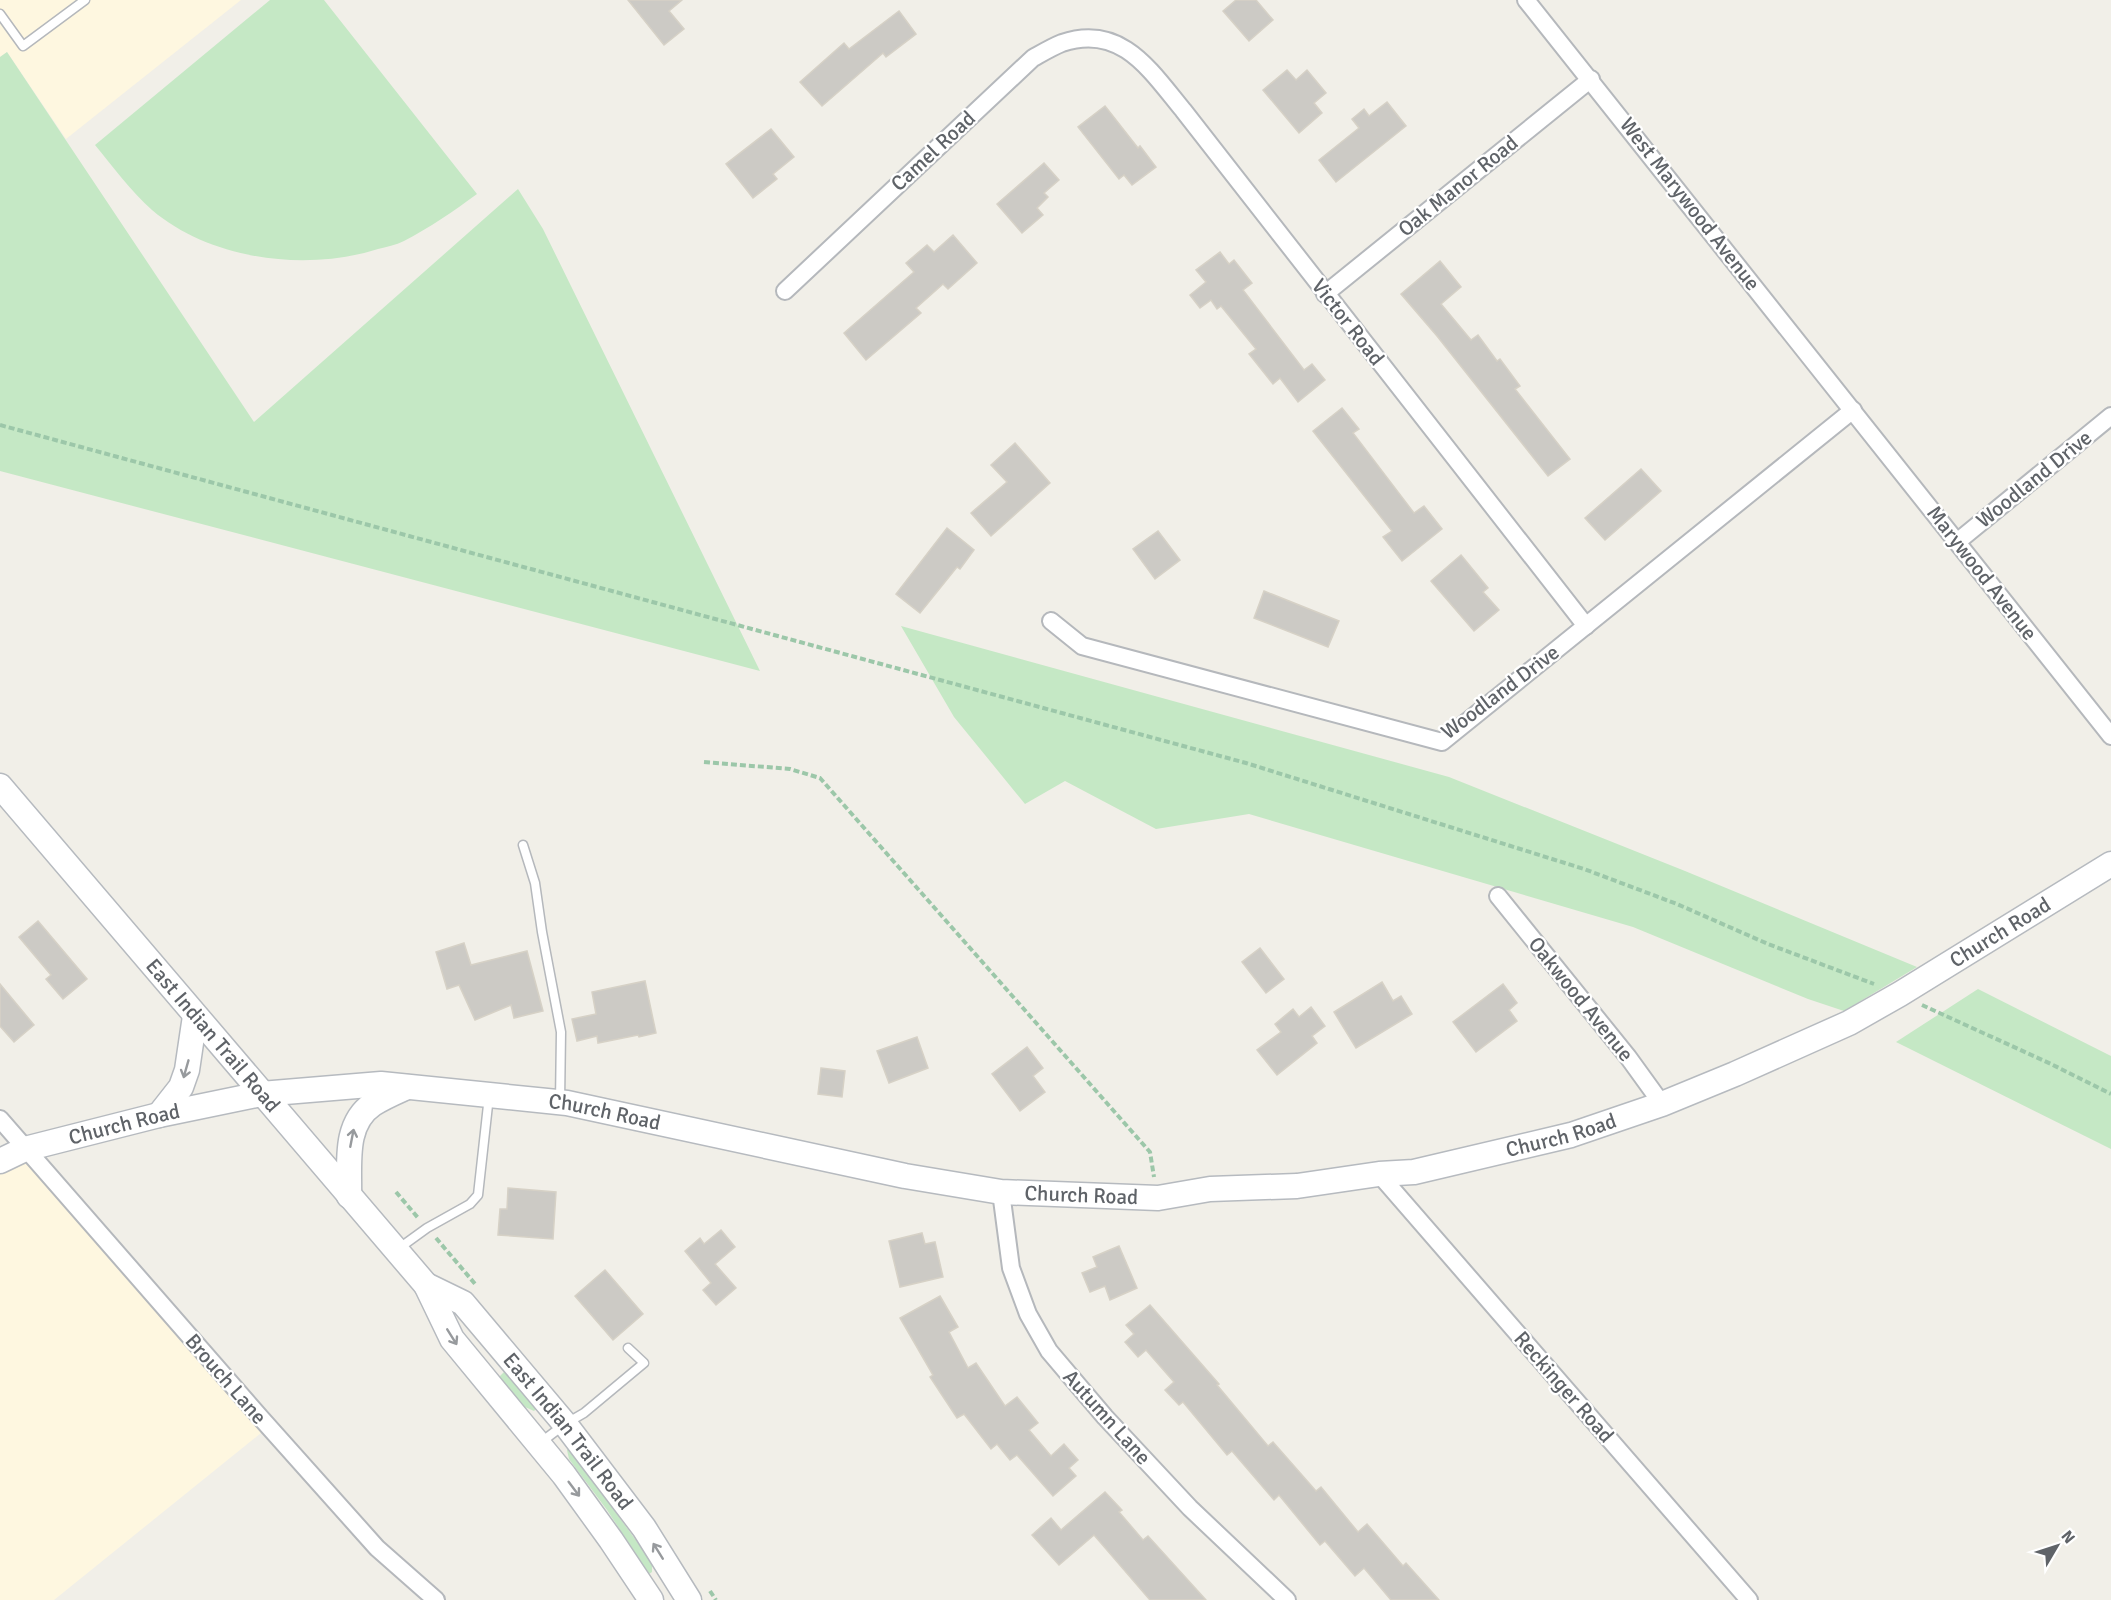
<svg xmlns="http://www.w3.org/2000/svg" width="2111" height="1600" viewBox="0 0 2111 1600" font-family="Signika,sans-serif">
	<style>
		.commercial { fill: #fef7e0 }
		.green { fill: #c5e8c5 }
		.building { fill: #cccac5; stroke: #d6d1c6; stroke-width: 1.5 }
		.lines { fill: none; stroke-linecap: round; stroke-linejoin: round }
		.lane-casing { stroke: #b5b8bc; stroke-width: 11 }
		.street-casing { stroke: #b5b8bc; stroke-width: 20 }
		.secondary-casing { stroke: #b6babf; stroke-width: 27 }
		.path { stroke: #9cc7a9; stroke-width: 4; stroke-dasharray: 6 3; stroke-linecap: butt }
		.lane { stroke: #fff; stroke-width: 8 }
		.street { stroke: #fff; stroke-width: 16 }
		.secondary { stroke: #fff; stroke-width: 24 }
		.oneway { stroke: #979a9d }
		.labels { text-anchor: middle; stroke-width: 4.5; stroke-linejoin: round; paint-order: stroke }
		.street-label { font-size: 21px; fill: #5f6368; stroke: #fff }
	</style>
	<rect width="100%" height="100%" fill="#f1efe8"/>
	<g class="commercial">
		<polygon points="0,0 241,0 66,139 7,52 0,57"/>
		<polygon points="23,1156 261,1433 54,1600 0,1600 0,1168"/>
	</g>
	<g class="green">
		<path d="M270,0h54l153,194c-23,17 -48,34 -73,47 -8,4 -18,6 -26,8 -72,23 -167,11 -226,-39 -21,-19 -39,-43 -57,-65z"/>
		<polygon points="7,52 254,422 518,189 543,229 760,671 0,471 0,57"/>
		<polygon points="901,626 1449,777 1685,871 1917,967 1844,1011 1808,999 1633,927 1249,814 1156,829 1065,781 1025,804 954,717"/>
		<polygon points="1978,989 2111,1056 2111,1149 1896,1042"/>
		<polygon points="504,1372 537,1408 534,1411 525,1407 499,1377"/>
		<polygon points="569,1448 648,1557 652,1564 652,1572 649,1574 607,1510 569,1459 567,1450"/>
	</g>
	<g class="building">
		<polygon points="628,0 682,0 669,11 684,29 664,45"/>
		<polygon points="1236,0 1256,0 1273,20 1249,41 1223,11"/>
		<polygon points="899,11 916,34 886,57 883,53 822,106 800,82 844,43 849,49"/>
		<polygon points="1287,70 1296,80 1307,70 1326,93 1314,103 1322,113 1299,133 1263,90"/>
		<polygon points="1387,102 1406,126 1336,182 1319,160 1359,128 1352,119 1364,109 1369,116"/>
		<polygon points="1105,106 1138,148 1140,146 1156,167 1132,185 1124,175 1119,179 1078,127"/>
		<polygon points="771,129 794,157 773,174 777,179 753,198 726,164"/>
		<polygon points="1044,163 1059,180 1044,193 1048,197 1037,208 1043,215 1022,233 997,204"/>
		<polygon points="953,235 977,263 948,289 943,284 916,308 921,313 866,360 844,333 914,272 906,263 927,245 934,252"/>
		<polygon points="1220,252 1229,264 1234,260 1252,283 1243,290 1304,370 1312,364 1325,380 1298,402 1280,378 1273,384 1249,354 1256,349 1221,306 1217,309 1211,300 1200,308 1190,295 1206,282 1196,270"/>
		<polygon points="1440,261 1461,287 1441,304 1471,340 1478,335 1497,361 1500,359 1520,386 1515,389 1570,459 1548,476 1437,336 1401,294"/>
		<polygon points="1342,408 1359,429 1353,433 1414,513 1424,506 1442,529 1402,561 1383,537 1392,531 1313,431"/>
		<polygon points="1015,443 1050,483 991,536 971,513 1007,482 991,465"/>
		<polygon points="1641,469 1661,491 1605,540 1585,518"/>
		<polygon points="947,528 974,550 960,569 957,567 920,613 896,594"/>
		<polygon points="1158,531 1180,560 1155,579 1133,549"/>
		<polygon points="1461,555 1488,588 1483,592 1499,610 1474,631 1431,581"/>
		<polygon points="1264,591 1339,621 1328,647 1254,618"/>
		<polygon points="38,921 87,979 63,999 46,979 51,975 19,937"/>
		<polygon points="464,943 471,965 527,951 543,1011 514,1018 511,1005 475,1020 459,985 447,989 436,952"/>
		<polygon points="1260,948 1284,979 1266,993 1242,962"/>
		<polygon points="645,981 656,1033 639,1037 638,1035 598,1043 597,1036 577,1041 572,1019 596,1014 592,992"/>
		<polygon points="1382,982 1393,1001 1401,996 1412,1014 1356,1048 1334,1012"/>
		<polygon points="0,984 34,1025 14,1042 0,1026"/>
		<polygon points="1503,984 1517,1003 1509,1010 1517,1021 1476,1052 1453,1022"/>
		<polygon points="1311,1007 1325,1026 1312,1036 1317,1043 1277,1075 1257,1050 1281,1032 1275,1024 1293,1009 1299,1017"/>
		<polygon points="917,1037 928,1068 889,1083 877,1051"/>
		<polygon points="1027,1047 1043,1068 1033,1076 1045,1092 1020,1111 992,1074"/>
		<polygon points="821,1068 845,1071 842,1097 818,1094"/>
		<polygon points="508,1188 556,1192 553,1239 498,1235 500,1209 507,1209"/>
		<polygon points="721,1230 735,1247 715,1264 736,1288 716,1305 703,1290 711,1283 685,1251 700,1238 704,1244"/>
		<polygon points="922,1233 925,1244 935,1242 943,1277 900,1287 889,1241"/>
		<polygon points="1119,1246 1137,1288 1110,1300 1105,1286 1090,1292 1082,1273 1097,1267 1093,1257"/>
		<polygon points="605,1270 643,1314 613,1340 575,1296"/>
		<polygon points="940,1296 958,1327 949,1332 968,1368 976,1363 1005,1406 1017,1397 1038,1423 1029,1430 1051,1456 1064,1444 1078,1460 1069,1468 1076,1476 1053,1496 1017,1455 1010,1460 997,1444 991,1449 964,1414 957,1418 930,1377 933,1375 900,1318"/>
		<polygon points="1150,1305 1219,1384 1217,1385 1268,1446 1273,1442 1316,1491 1321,1487 1358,1532 1367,1524 1403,1566 1406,1563 1439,1600 1391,1600 1364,1568 1355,1576 1325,1541 1320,1545 1279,1495 1274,1500 1232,1451 1227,1455 1183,1402 1179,1405 1165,1390 1174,1382 1146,1350 1138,1357 1125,1342 1134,1334 1126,1325"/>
		<polygon points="1105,1492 1122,1510 1119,1512 1143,1540 1148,1536 1206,1600 1150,1600 1094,1535 1059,1565 1032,1535 1051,1518 1061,1530"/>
	</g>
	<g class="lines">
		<g class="lane-casing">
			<g id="lane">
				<polyline points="0,14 23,46 85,0"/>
				<polyline points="523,845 535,883 542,932 561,1032 560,1102"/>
				<polyline points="398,1249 427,1228 470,1204 478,1195 489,1096"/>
				<polyline points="540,1443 565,1424 584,1413 644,1363 628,1348"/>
			</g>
		</g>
		<g class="street-casing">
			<g id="street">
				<polyline points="1526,0 2111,736"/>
				<path d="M785,291l248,-233c9,-5 19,-11 29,-15 59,-20 88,27 121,67l403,516"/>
				<polyline points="1325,294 1591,79"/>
				<polyline points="1957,542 2111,416"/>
				<polyline points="1051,621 1082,646 1442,742 1853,410"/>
				<polyline points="1498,896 1628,1057 1662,1104"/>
				<polyline points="0,1119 260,1417 377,1548 436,1600"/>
				<polyline points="1379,1174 1749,1600"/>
				<polyline points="1001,1192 1011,1268 1028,1314 1049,1351 1105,1417 1190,1508 1287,1600"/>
			</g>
		</g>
		<g class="secondary-casing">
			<g id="secondary">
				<path id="s1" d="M0,786l426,499 26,54 112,136 47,65 40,60"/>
				<polyline points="159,1115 181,1087 187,1070 195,1016"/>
				<path id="s2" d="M0,1161l25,-12 134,-34 102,-21 120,-10 186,19 338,73 96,16 157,6 52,-9 87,-3 82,-12 35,-2 157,-37 91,-31 73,-30 114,-51 51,-29 211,-130"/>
				<path d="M349,1196c1,-31 -6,-72 24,-92 11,-7 23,-12 34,-17"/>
				<path id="s3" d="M426,1285l37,18 102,121 79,104 45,72"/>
			</g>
		</g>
		<g class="path">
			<polyline points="0,425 1246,763 1584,869 1677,904 1768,944 1874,984"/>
			<polyline points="704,762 790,769 820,778 1150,1152 1154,1177"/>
			<polyline points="1922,1005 2051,1064 2111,1094"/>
			<polyline points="396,1192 419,1219"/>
			<polyline points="436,1238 476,1285"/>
			<polyline points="710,1591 716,1600"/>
		</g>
		<use href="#lane" class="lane"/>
		<use href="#street" class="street"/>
		<use href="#secondary" class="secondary"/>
	</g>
	<defs><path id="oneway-shaft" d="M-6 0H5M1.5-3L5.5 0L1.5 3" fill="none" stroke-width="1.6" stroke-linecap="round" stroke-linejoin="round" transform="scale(1.5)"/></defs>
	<g class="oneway">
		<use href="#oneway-shaft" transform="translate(186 1069) rotate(106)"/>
		<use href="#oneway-shaft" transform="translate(352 1138) rotate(-79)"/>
		<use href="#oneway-shaft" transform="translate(452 1337) rotate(58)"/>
		<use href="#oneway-shaft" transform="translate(574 1489) rotate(53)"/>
		<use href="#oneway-shaft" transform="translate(658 1551) rotate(-122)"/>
	</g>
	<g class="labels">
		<g class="street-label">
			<text transform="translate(933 151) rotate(-43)" y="7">Camel Road</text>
			<text transform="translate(1458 186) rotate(-39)" y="7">Oak Manor Road</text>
			<text transform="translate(1690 204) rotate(52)" y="7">West Marywood Avenue</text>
			<text transform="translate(1348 322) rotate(52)" y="7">Victor Road</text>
			<text transform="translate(2034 479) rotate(-39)" y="7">Woodland Drive</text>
			<text transform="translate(1982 573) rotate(52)" y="7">Marywood Avenue</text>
			<text transform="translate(1500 692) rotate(-37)" y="7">Woodland Drive</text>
			<text dy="7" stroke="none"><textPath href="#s2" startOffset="2073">Church Road</textPath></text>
			<text transform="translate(1581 999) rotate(51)" y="7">Oakwood Avenue</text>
			<text dy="7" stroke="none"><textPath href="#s1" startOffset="328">East Indian Trail Road</textPath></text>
			<text dy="7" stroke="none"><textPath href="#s2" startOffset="616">Church Road</textPath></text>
			<text dy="7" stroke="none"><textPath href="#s2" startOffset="130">Church Road</textPath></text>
			<text dy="7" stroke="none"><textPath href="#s2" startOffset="1587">Church Road</textPath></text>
			<text dy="7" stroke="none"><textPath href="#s2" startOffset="1101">Church Road</textPath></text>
			<text transform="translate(226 1379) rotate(49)" y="7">Brouch Lane</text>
			<text transform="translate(1564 1387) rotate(49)" y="7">Reckinger Road</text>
			<text transform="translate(1107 1417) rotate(48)" y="7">Autumn Lane</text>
			<text dy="7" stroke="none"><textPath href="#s3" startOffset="207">East Indian Trail Road</textPath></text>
		</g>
	</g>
	<g transform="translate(2057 1546) rotate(51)" stroke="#ffffff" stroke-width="4.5" paint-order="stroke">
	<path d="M0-4.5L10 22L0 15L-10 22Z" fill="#5f6368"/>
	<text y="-9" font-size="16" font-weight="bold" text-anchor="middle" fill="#5f6368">N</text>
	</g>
</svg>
